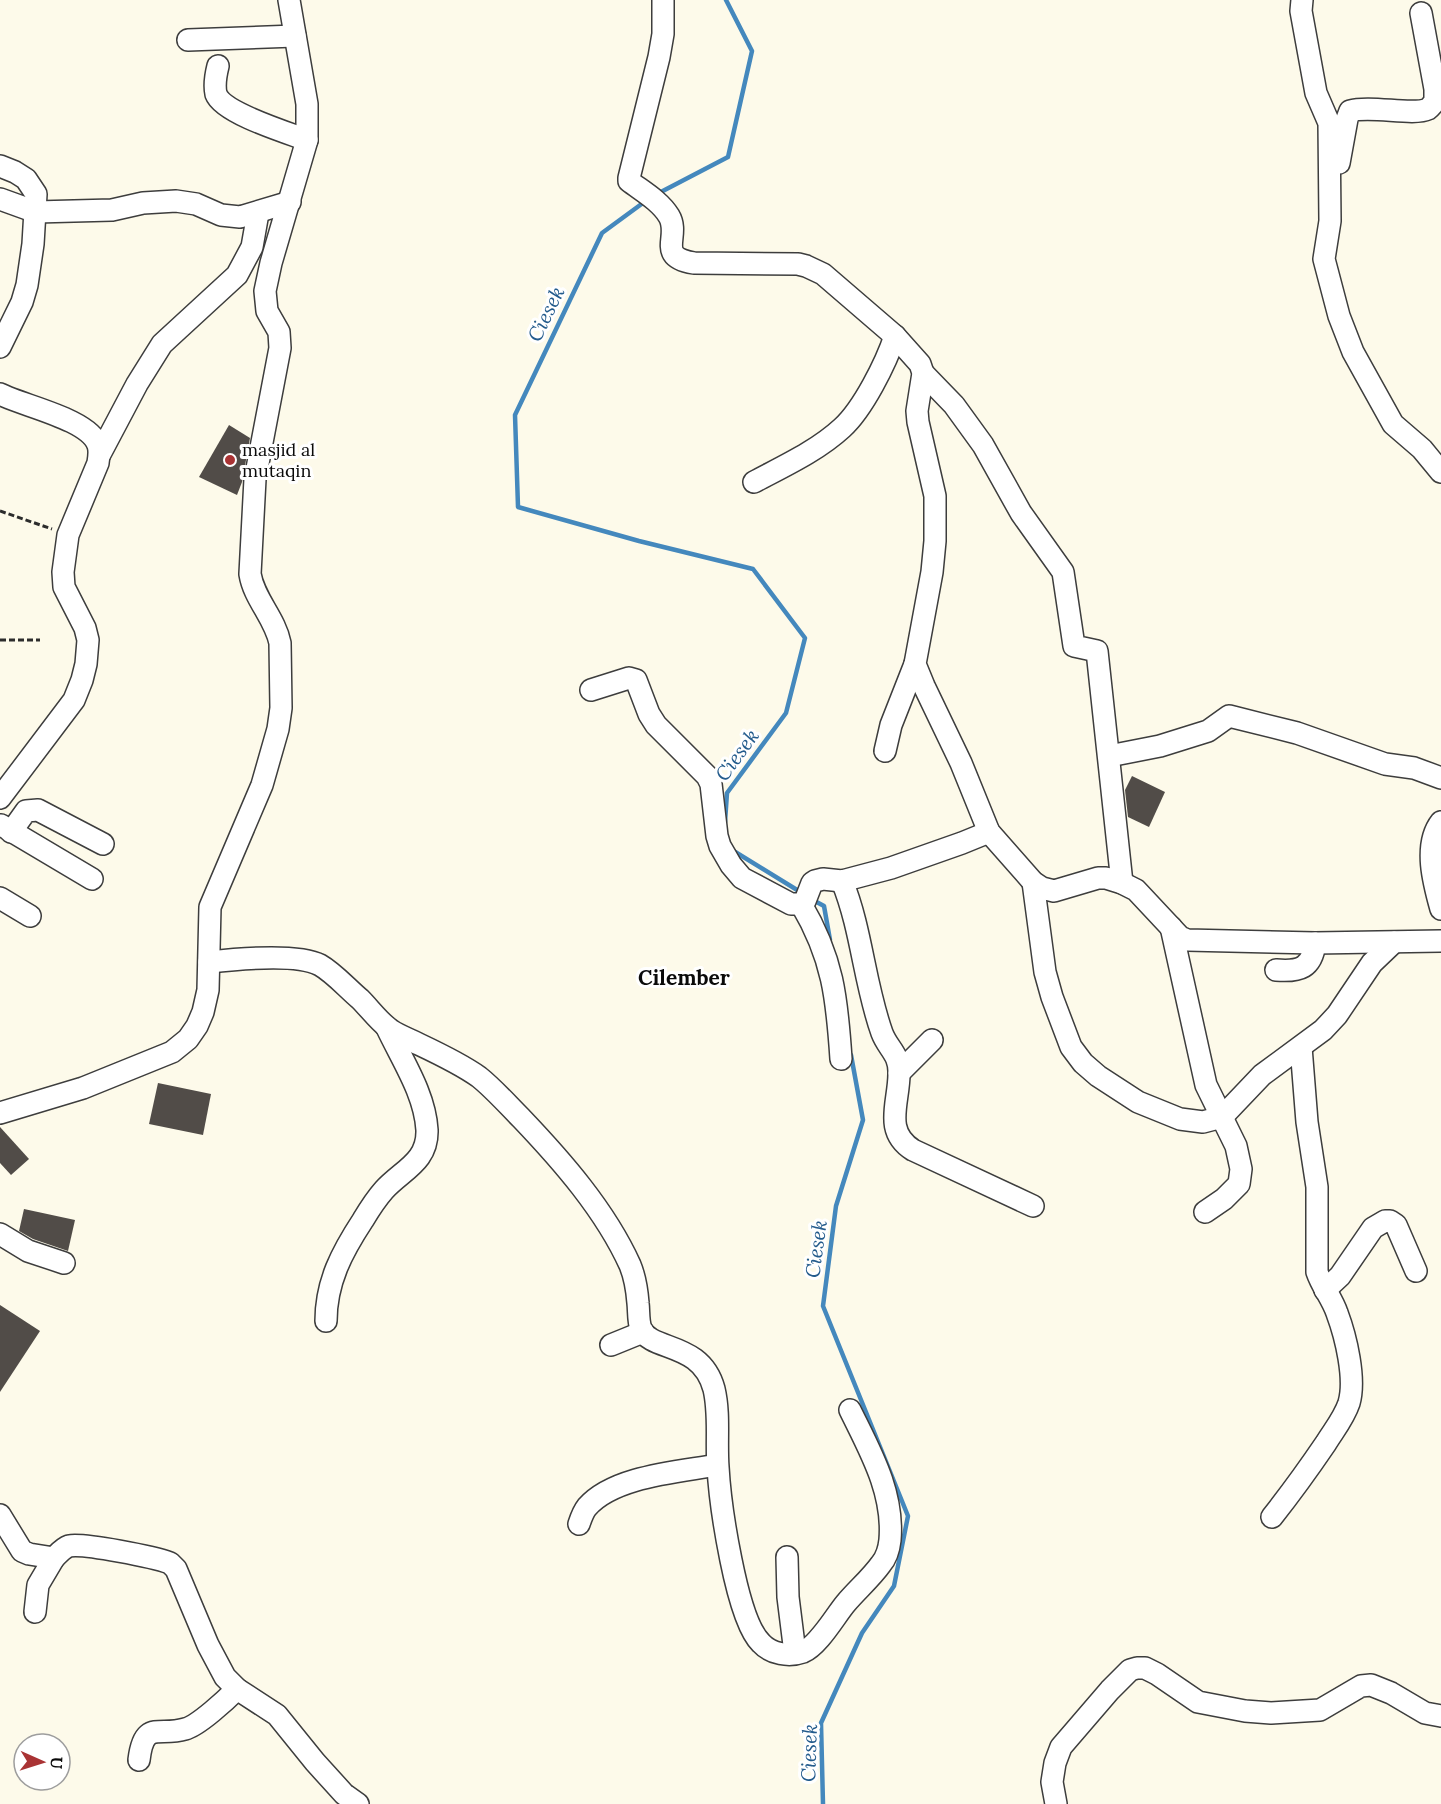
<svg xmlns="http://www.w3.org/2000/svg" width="1441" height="1804" viewBox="0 0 1441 1804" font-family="Lora,serif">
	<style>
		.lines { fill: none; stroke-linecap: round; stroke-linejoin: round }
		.stream { stroke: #4488bd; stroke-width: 4.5 }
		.building { fill: #514c48 }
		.minor-casing { stroke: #3d3d3d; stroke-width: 24 }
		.path { stroke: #2c2c2c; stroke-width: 3; stroke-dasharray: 6 3; stroke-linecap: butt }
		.minor { stroke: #fff; stroke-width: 21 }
		.poi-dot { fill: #a93334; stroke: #fff; stroke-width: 2 }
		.labels { text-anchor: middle; stroke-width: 6; stroke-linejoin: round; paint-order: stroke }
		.poi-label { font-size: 18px; fill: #0a0a0a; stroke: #fff; text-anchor: start }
		.water-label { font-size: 20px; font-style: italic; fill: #235b8c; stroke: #fff }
		.quarter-label { font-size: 21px; font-weight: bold; fill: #0a0a0a; stroke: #fff }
	</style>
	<rect width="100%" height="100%" fill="#fdfaea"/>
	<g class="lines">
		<g class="stream">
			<polyline points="657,194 728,157 752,51 726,0"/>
			<polyline points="647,200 602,233 515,415 518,507 639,541 753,569 805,638 786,713 727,793 725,822"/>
			<polyline points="732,850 802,893"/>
			<polyline points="811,899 824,906 830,940"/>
			<polyline points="823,1804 821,1723 862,1633 894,1586 908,1516 823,1306 836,1206 863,1120 851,1055"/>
		</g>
	</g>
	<g class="building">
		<polygon points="229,425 250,438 242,482 237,495 199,477"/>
		<polygon points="1132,776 1165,792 1149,827 1128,817 1125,790"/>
		<polygon points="158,1083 211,1094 203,1135 149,1124"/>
		<polygon points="0,1127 29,1159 11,1175 0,1163"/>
		<polygon points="24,1209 75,1220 68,1251 33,1239 19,1231"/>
		<polygon points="0,1305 40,1331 0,1392"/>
	</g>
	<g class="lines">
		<g class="minor-casing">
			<g id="minor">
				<path d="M663,0v34l-4,23 -30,121v3c13,10 31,20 40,35 12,20 -14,41 25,47l104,1 8,2 17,8 72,62 25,28 3,9 -6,38 1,11 17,74v45l-3,31 -17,92 9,22 37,77 28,69 44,50 9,6 12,3 44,-13h8l16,5 14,7 44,47 7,3 128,3 126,-2"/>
				<polyline points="1302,0 1301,11 1316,93 1329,123 1330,221 1324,259 1339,316 1353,352 1393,424 1422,449 1441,472"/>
				<polyline points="188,40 295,36"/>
				<path d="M218,66c-2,8 -4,19 -2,28 7,19 72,39 91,46"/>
				<path d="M1339,163l8,-44 3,-8c21,-6 63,5 78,-2 3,-2 4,-5 7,-7v-13l-14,-76"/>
				<polyline points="0,166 15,172 26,179 36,194 33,244 27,285 22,302 0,347"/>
				<polyline points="0,199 36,212 112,210 143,203 176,201 196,204 221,215 240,217 290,202"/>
				<polyline points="923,373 954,405 983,445 1021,513 1063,572 1074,646 1097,651 1122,883"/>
				<path d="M0,394c23,12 89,25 98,51 2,6 1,12 0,18l-30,72 -5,37 1,15 21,41 3,12 -2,24 -4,16 -8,20 -74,98"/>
				<polyline points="100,454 137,384 162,344 237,275 252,247 258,213"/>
				<path d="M754,482c30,-16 63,-31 88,-54 21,-19 44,-65 53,-92"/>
				<polyline points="591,690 629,678 636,680 649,714 656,725 707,776 711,784 717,836 720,846 731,865 742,878 791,904 801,904 805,901 812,883 815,881 823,879 842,881 891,868 962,843 989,832"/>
				<polyline points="885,751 891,725 915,664"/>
				<polyline points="1109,756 1160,746 1208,731 1229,716 1297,733 1385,764 1414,768 1441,778"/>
				<path d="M1441,822c-18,23 -7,62 0,87"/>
				<polyline points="1,825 92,879"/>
				<polyline points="11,832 26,811 38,810 103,844"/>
				<path d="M842,881c20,49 22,102 40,152 6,16 18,21 17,41 0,29 -16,57 14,76l120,56"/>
				<polyline points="1033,882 1045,972 1052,997 1071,1047 1083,1063 1098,1076 1138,1102 1180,1119 1203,1122 1222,1117 1262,1075 1323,1030 1337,1015 1372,963 1394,942"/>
				<polyline points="0,898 30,916"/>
				<path d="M801,904c32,54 36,94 40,155"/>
				<polyline points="1171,927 1206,1085 1236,1146 1241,1169 1239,1184 1224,1199 1205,1212"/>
				<path d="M209,962c27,-3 88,-9 111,3 14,8 27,23 40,34 9,9 17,20 27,28 6,6 15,9 23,13 23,11 48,22 69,37 15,12 28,27 42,41 41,43 84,92 109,147 5,12 7,25 8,38 1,8 0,18 3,26 11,23 60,12 73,60 6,25 2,52 4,78 2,36 18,152 43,176 10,11 28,14 42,9 16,-7 32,-36 43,-49 11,-13 25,-25 35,-39 6,-7 8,-15 9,-24 4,-48 -20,-89 -40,-130"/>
				<path d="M1276,970c24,2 36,-2 39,-27"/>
				<polyline points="899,1073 932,1040"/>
				<path d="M0,1113l83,-25 89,-36 16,-13 9,-13 6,-14 5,-22 2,-83 52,-122 16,-56 3,-21 -1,-65c-5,-25 -26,-44 -30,-69l5,-95 25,-131 -1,-16 -12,-21 -2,-20 6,-28 36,-123v-36l-18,-104"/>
				<polyline points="0,1234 28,1251 64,1263"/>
				<polyline points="1325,1290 1340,1276 1373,1228 1385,1221 1390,1221 1396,1225 1416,1271"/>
				<path d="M326,1321c0,-39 16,-69 37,-101 6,-10 13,-21 21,-30 18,-20 44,-28 43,-60 -2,-36 -25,-70 -40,-102"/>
				<polyline points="611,1345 643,1332"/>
				<path d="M0,1515l22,36 7,3 25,4c4,-4 9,-10 15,-12 15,-3 85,11 101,17l6,6 32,76 17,32 12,12 40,26 38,47 29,32 14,10"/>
				<path d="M1272,1517c19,-24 37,-49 54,-74 8,-13 18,-25 23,-40 7,-24 -3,-66 -12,-90 -5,-15 -15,-26 -20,-41v-85l-10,-65 -6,-75"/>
				<path d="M579,1524c2,-6 4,-12 8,-17 27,-31 92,-35 130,-42"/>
				<polyline points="787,1557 788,1597 795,1653"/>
				<polyline points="35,1612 38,1585 54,1558"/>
				<path d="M139,1760c5,-41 20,-23 46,-31 13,-3 42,-30 52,-40"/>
				<polyline points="1056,1804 1052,1782 1055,1763 1061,1747 1110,1690 1130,1670 1137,1668 1145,1668 1157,1674 1198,1702 1245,1711 1271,1713 1320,1710 1361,1686 1371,1685 1391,1693 1425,1713 1441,1716"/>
			</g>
		</g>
		<g class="path">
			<polyline points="0,511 52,529"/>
			<polyline points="0,640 40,640"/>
		</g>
		<use href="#minor" class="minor"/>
	</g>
	<circle class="poi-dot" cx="230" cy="460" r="6"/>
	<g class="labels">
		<g class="poi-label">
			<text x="242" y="456">masjid al<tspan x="242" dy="21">mutaqin</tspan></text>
		</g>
		<g class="water-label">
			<text transform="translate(546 314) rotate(-64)" y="7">Ciesek</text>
			<text transform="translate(737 755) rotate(-54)" y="7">Ciesek</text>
			<text transform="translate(816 1249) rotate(-82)" y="7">Ciesek</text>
			<text transform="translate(809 1753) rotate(-88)" y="7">Ciesek</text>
		</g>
		<g class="quarter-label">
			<text x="684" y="985">Cilember</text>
		</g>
	</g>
	<g transform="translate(42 1762) rotate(93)"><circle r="28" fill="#ffffff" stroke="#9d9d9d" stroke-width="1.5"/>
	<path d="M0-4.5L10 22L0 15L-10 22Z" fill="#a93334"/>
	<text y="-9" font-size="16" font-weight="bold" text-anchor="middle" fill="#0a0a0a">U</text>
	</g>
</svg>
